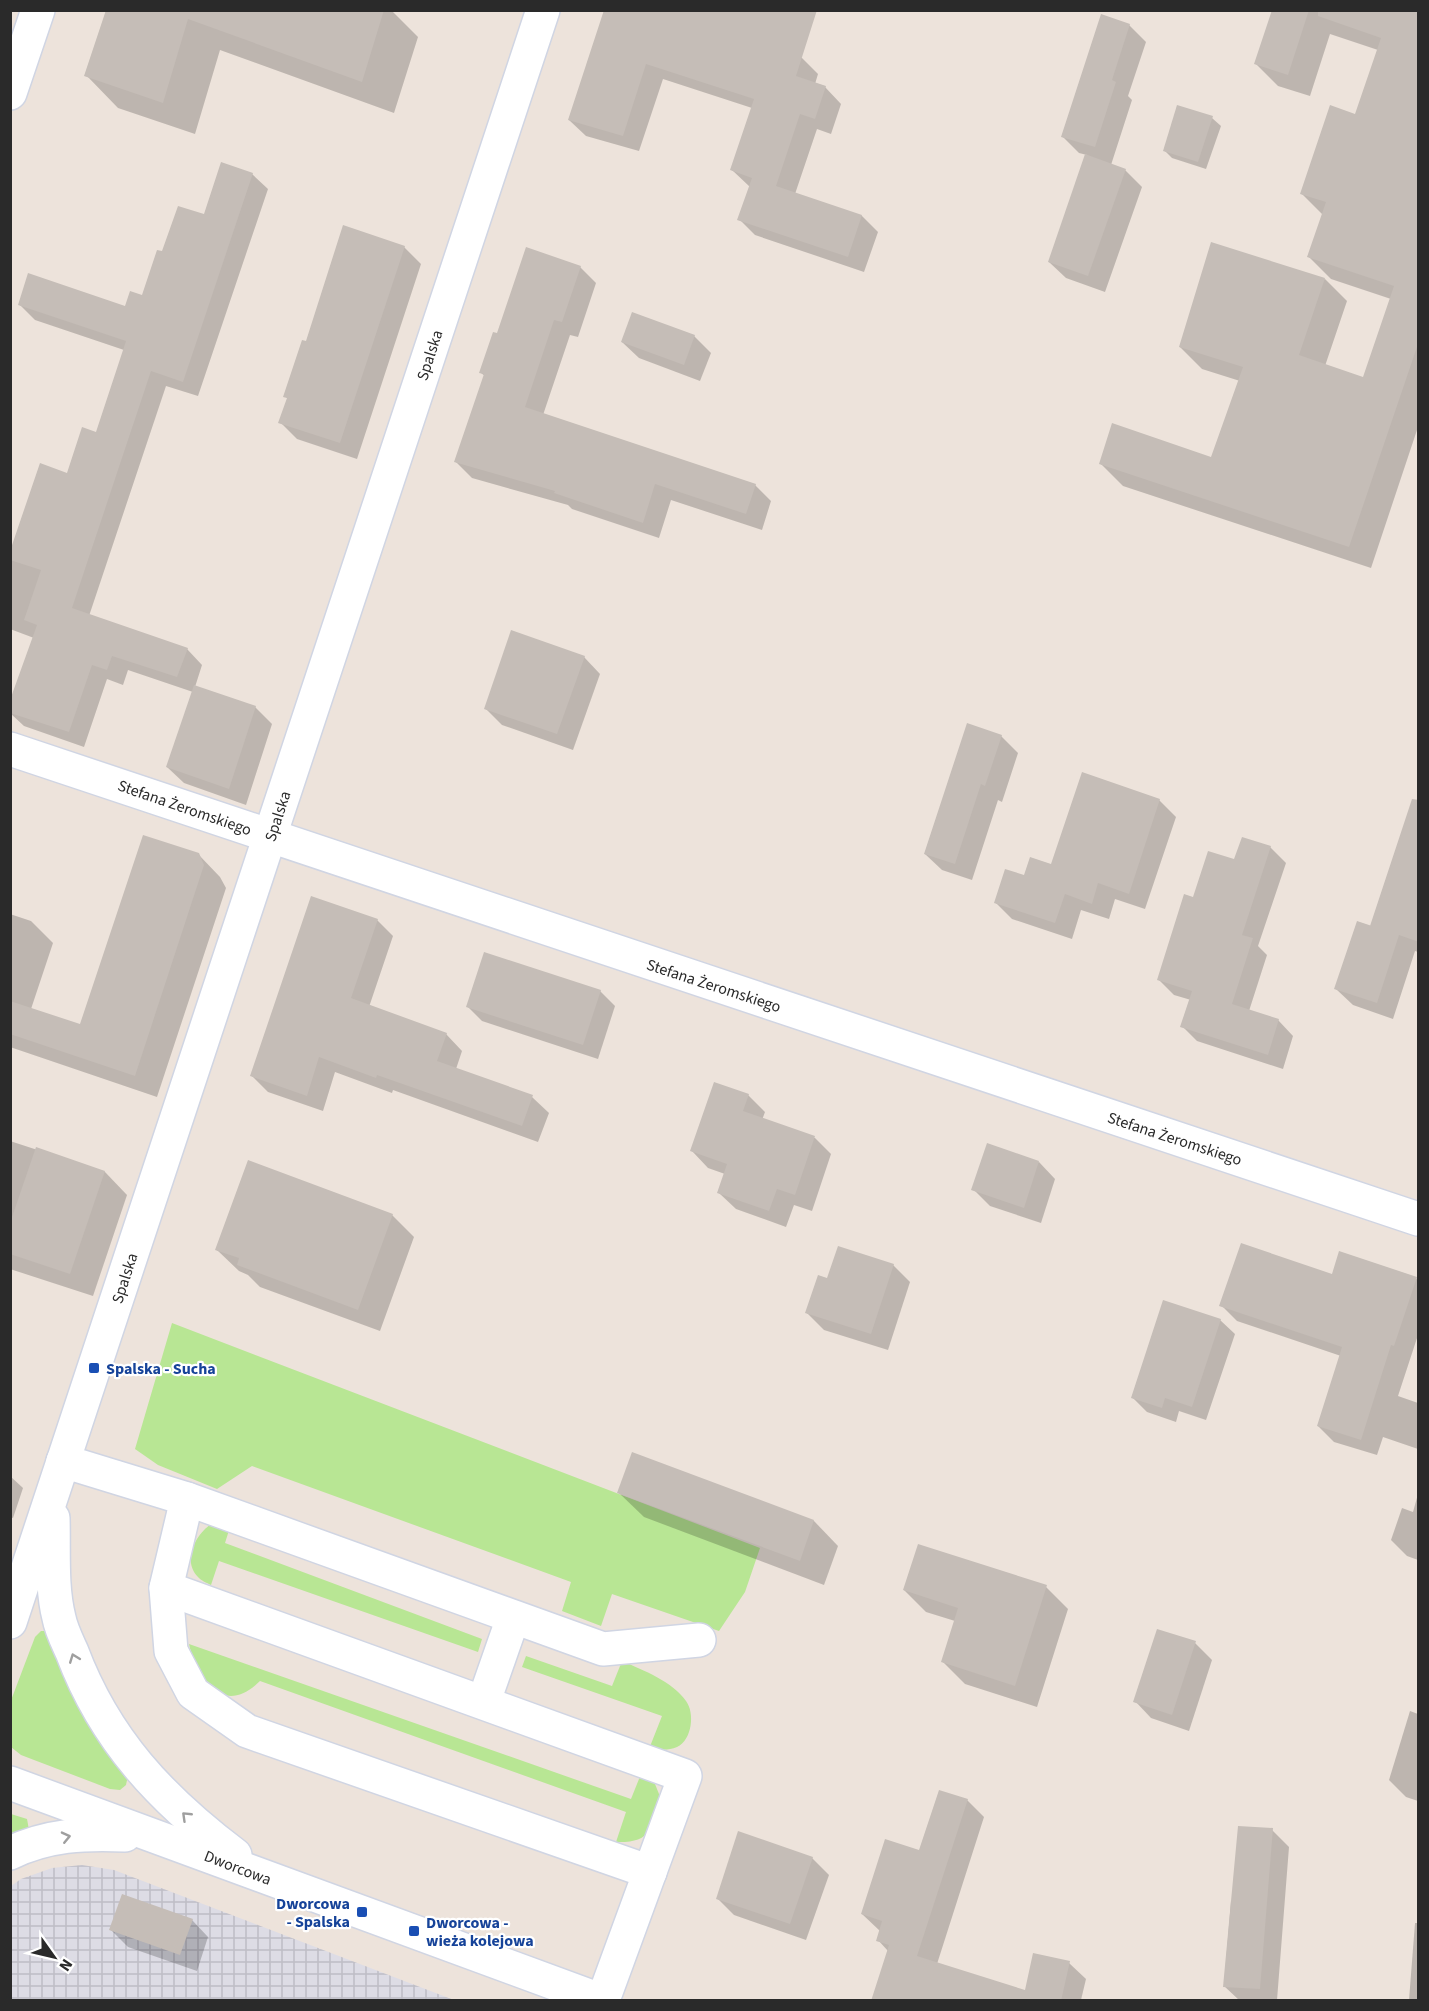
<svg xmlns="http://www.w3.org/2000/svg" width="1429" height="2011" viewBox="0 0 1429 2011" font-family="'Source Sans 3',sans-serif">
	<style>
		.industrial { fill: url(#industrial-grid) }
		.grass { fill: #b8e694 }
		.shadow { fill: #0003 }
		.building { fill: #c5bdb7 }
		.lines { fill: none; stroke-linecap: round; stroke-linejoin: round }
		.minor-casing { stroke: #d0d5e3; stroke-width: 36 }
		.minor { stroke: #fff; stroke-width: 33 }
		.oneway { stroke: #9f9f9f }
		.transit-dot { fill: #1a4fb4; stroke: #fff; stroke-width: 2 }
		.labels { text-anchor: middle; stroke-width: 4.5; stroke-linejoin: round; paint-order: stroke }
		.street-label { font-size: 16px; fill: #2a2a2a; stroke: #fff }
		.transit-label { font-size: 16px; font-weight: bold; fill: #164399; stroke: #fff; text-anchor: start }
	</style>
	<defs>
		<pattern id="industrial-grid" width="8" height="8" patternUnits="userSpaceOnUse" patternTransform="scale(1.5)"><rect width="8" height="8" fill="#dddce5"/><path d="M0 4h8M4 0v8" fill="none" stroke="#bebdc5"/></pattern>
	</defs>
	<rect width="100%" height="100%" fill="#ede3db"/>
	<polygon class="industrial" points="82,1865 114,1870 454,2000 11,2000 11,1886 21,1879 52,1868"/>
	<g class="grass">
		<polygon points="172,1323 760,1548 745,1592 719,1631 612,1594 601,1626 562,1611 571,1582 252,1466 217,1489 158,1465 135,1449"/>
		<path d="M213,1523l18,1 -6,19 257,96 -4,13 -259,-91 -8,24c-4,-2 -11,-5 -13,-8 -17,-17 -1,-45 15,-54z"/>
		<polygon points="41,1631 48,1631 128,1775 126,1785 120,1790 110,1789 21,1755 11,1747 10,1703 35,1637"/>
		<path d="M189,1644l442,155 10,-25 14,10 6,15c-9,30 -10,44 -45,43l10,-30 -366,-131c-36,36 -63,0 -71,-37z"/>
		<path d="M526,1656l86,30 10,-25c21,9 51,21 64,40 9,12 6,39 -9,46 -9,4 -18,2 -28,2l13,-33 -140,-49z"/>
		<polygon points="11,1814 27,1819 29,1830 11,1840"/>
	</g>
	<g class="shadow">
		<polygon points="108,10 391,10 418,37 394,113 220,50 195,134 118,108 86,75"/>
		<polygon points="1274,10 1418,10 1418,427 1371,568 1123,486 1101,464 1212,459 1240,381 1202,369 1180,347 1325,279 1347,301 1325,366 1364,379 1391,299 1331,279 1309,257 1323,215 1301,193 1356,116 1378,50 1330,34 1310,96 1278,86 1256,64"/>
		<polygon points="604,17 802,58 818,74 815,84 825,87 841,104 831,134 817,129 795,194 862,216 878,232 864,272 755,235 739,219 750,187 732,170 752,108 663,79 639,151 586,136 569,120"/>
		<polygon points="1129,25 1146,42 1128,96 1132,100 1111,165 1125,170 1142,187 1105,292 1066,278 1049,262 1087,155 1079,153 1062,136"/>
		<polygon points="1212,118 1221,126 1206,169 1172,158 1164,150"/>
		<polygon points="252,174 268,189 198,396 166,386 89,616 187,649 202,665 195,687 255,707 272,724 246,805 184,783 167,767 193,692 128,670 123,685 107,679 84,747 24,726 10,713 34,638 10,629 10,556 97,433 124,350 35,320 19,304 126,308 143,296 163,253"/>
		<polygon points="404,247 421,264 357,459 297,439 280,422 288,399 285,396 307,343"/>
		<polygon points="580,267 596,283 578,337 570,335 543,415 755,485 771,501 762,530 671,500 659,538 572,509 568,505 472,478 456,462 485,376 481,373 498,335"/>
		<polygon points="694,336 711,353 700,381 639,358 622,342"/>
		<polygon points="584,657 600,674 573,750 502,725 485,708"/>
		<polygon points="1001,736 1018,753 1002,802 998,800 972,880 942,870 925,854"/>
		<polygon points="1159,800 1176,817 1145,909 1115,899 1109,919 1081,910 1072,939 1012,919 996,903 1025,877 1052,866"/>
		<polygon points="1418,825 1418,952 1415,951 1393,1019 1353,1005 1336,989 1376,929"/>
		<polygon points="1270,847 1286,863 1258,946 1267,955 1249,1011 1278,1020 1293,1036 1283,1069 1197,1041 1182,1026 1191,1000 1174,995 1158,979 1194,899 1235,861"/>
		<polygon points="198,854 220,877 226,888 157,1097 10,1047 10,914 31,921 53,943 31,1009 81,1026"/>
		<polygon points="377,920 393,936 369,1007 446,1034 462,1051 456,1069 532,1097 549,1113 538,1142 393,1090 392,1093 335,1072 323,1111 268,1092 252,1076"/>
		<polygon points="600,991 615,1006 598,1059 482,1021 467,1006"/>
		<polygon points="748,1095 765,1112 762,1120 815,1138 831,1154 812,1211 794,1205 786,1227 736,1209 719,1193 725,1174 708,1168 692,1151"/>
		<polygon points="10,1141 105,1172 127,1195 93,1296 10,1269"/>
		<polygon points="1039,1162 1055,1179 1041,1223 990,1206 973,1189"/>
		<polygon points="392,1215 414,1237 380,1331 260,1287 248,1275 239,1271 217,1250"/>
		<polygon points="893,1265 910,1282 888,1350 824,1330 807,1313 828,1279"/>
		<polygon points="1333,1276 1416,1278 1418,1281 1418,1335 1398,1396 1418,1403 1418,1449 1383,1437 1377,1455 1334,1442 1318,1426 1341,1356 1237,1321 1221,1305"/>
		<polygon points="1220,1320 1235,1334 1206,1420 1179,1411 1176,1422 1147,1412 1133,1398"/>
		<polygon points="10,1476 23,1488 13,1518 10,1517"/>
		<polygon points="619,1493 814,1521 838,1546 824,1585 644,1517"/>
		<polygon points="1418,1494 1418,1560 1407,1556 1391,1540 1402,1508 1413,1512"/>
		<polygon points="1046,1587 1068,1609 1037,1707 965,1684 943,1662 955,1621 926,1612 904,1590"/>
		<polygon points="1158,1631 1195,1643 1212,1660 1189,1731 1151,1718 1135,1701"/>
		<polygon points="1410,1711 1418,1714 1418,1801 1406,1797 1389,1780"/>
		<polygon points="967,1800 984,1817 937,1964 888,1951 878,1940 880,1931 862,1914"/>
		<polygon points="1272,1830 1289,1847 1277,2000 1239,2000 1224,1986 1231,1901 1234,1901"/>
		<polygon points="812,1858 829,1875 806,1940 734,1915 717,1898"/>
		<polygon points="192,1920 208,1937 197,1971 128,1947 111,1930"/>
		<polygon points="1415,1923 1418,1923 1418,2000 1409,2000"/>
		<polygon points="1069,1963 1086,1979 1081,2000 1024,2000"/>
	</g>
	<g class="building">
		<polygon points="106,10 384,10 362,82 188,19 163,103 84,76"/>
		<polygon points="604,10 817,10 796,76 826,86 815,119 800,114 776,186 862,215 848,257 737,220 752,178 730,170 754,99 646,64 623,136 568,120"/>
		<polygon points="1272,10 1309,10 1288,75 1254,64"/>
		<polygon points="1318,10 1419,10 1419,341 1349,547 1099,464 1112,423 1211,457 1243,367 1179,347 1211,242 1325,278 1299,355 1363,377 1394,286 1307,257 1326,202 1300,194 1330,105 1355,114 1381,38 1318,16"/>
		<polygon points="1101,14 1130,24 1112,80 1116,82 1095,147 1061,137"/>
		<polygon points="1177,105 1213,116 1198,162 1163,151"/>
		<polygon points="1085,154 1126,169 1088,276 1048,262"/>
		<polygon points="221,162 253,173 183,382 151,371 72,608 188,648 177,677 112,656 107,670 92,665 69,732 10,713 10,700 37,625 24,620 41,570 10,560 10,551 40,463 67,473 82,427 96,432 126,341 18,305 28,273 125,306 130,291 142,295 157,250 162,251 178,206 204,214"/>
		<polygon points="343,225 405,246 340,443 278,423 287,398 283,397 302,340 306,341"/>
		<polygon points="526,247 581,266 562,322 554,320 525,407 756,484 746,514 655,484 643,523 554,493 555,491 454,462 484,374 479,373 493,332 497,333"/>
		<polygon points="632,312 695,335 684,365 621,342"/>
		<polygon points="511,630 585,656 557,734 484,709"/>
		<polygon points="194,685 256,706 229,789 166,767"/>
		<polygon points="967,723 1002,735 985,786 981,784 955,864 924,854"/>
		<polygon points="1082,772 1160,799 1129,894 1098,883 1092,904 1065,894 1055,923 994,903 1005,869 1024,875 1030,857 1051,864"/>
		<polygon points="1412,799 1419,800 1419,942 1399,935 1377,1003 1334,989 1357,921 1378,928 1370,926"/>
		<polygon points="143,835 199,853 204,865 135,1076 10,1034 10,1001 80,1024"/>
		<polygon points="1242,837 1271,846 1242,935 1253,938 1232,1004 1279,1019 1268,1055 1180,1027 1192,991 1157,980 1184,894 1193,897 1208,851 1234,859"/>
		<polygon points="311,896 378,919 351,998 447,1033 437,1061 533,1095 522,1126 377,1075 376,1078 319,1057 307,1096 250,1076"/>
		<polygon points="484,952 601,990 583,1045 466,1007"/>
		<polygon points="714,1082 749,1094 743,1111 815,1136 795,1195 777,1189 769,1211 717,1193 727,1164 690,1151"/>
		<polygon points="987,1143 1039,1161 1024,1208 971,1190"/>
		<polygon points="36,1147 105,1171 70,1274 10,1254 10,1223"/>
		<polygon points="248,1160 393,1214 358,1310 237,1265 239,1258 215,1250"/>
		<polygon points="1241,1243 1332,1274 1339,1251 1417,1277 1394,1346 1391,1345 1361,1440 1317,1426 1342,1347 1219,1306"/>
		<polygon points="838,1246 894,1264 871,1334 805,1313 818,1275 827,1278"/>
		<polygon points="1163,1300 1221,1319 1192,1407 1165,1398 1162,1408 1131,1398"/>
		<polygon points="632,1452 814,1520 800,1561 617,1493"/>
		<polygon points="918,1544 1047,1585 1015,1686 941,1662 958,1608 903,1590"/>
		<polygon points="1157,1629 1196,1641 1172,1715 1133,1702"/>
		<polygon points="939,1790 968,1799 917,1956 1025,1990 1033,1953 1070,1961 1061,2001 871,2001 889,1945 876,1941 882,1921 861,1914 885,1839 919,1850"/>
		<polygon points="1238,1826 1273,1828 1260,1989 1223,1987"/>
		<polygon points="738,1831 813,1857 790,1924 716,1899"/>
		<polygon points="122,1894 193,1919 180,1955 109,1930"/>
	</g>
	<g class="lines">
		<g class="minor-casing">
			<g id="minor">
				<polyline points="10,93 38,10"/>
				<polyline points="10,749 1418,1219"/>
				<polyline points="63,1461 187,1499 603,1649 699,1640"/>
				<polyline points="187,1499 166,1588 171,1651 193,1693 247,1731 650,1872"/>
				<path d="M53,1518c1,32 -2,69 6,100 2,11 8,23 13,34 33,88 89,147 163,203"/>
				<polyline points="166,1588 685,1776 603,2000"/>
				<polyline points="10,1622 543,10"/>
				<polyline points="484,1701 513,1618"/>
				<polyline points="10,1783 600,2000"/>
				<path d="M10,1853c37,-18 75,-20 115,-18"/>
			</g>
		</g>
		<use href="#minor" class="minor"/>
	</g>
	<defs><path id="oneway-chevron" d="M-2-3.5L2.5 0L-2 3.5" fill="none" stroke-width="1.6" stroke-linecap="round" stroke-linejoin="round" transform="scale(1.5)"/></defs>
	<g class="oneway">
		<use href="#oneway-chevron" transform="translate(74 1658) rotate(-111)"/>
		<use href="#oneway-chevron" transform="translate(186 1816) rotate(-136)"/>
		<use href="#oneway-chevron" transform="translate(66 1837) rotate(-13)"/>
	</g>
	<g class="transit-dot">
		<rect x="88" y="1362" width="12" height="12" rx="3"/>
		<rect x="356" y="1906" width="12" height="12" rx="3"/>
		<rect x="408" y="1925" width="12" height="12" rx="3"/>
	</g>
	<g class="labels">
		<g class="street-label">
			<text transform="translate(429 355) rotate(-72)" y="6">Spalska</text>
			<text transform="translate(185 807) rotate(19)" y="6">Stefana Żeromskiego</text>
			<text transform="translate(277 816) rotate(-72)" y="6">Spalska</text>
			<text transform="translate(714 985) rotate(18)" y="6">Stefana Żeromskiego</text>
			<text transform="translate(1175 1138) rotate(18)" y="6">Stefana Żeromskiego</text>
			<text transform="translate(124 1278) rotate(-72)" y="6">Spalska</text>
			<text transform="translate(238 1867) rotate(21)" y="6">Dworcowa</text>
		</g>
		<g class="transit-label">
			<text x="106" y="1374">Spalska - Sucha</text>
			<text x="350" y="1909" text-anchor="end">Dworcowa<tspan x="350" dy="18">- Spalska</tspan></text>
			<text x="426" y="1928">Dworcowa -<tspan x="426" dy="18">wieża kolejowa</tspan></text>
		</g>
	</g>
	<rect width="1429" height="2011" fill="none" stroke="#2a2a2a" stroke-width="24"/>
	<g transform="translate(54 1957) rotate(124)" stroke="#ffffff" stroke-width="4.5" paint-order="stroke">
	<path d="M0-4.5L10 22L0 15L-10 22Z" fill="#2a2a2a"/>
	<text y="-9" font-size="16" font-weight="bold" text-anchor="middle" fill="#2a2a2a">N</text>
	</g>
</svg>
